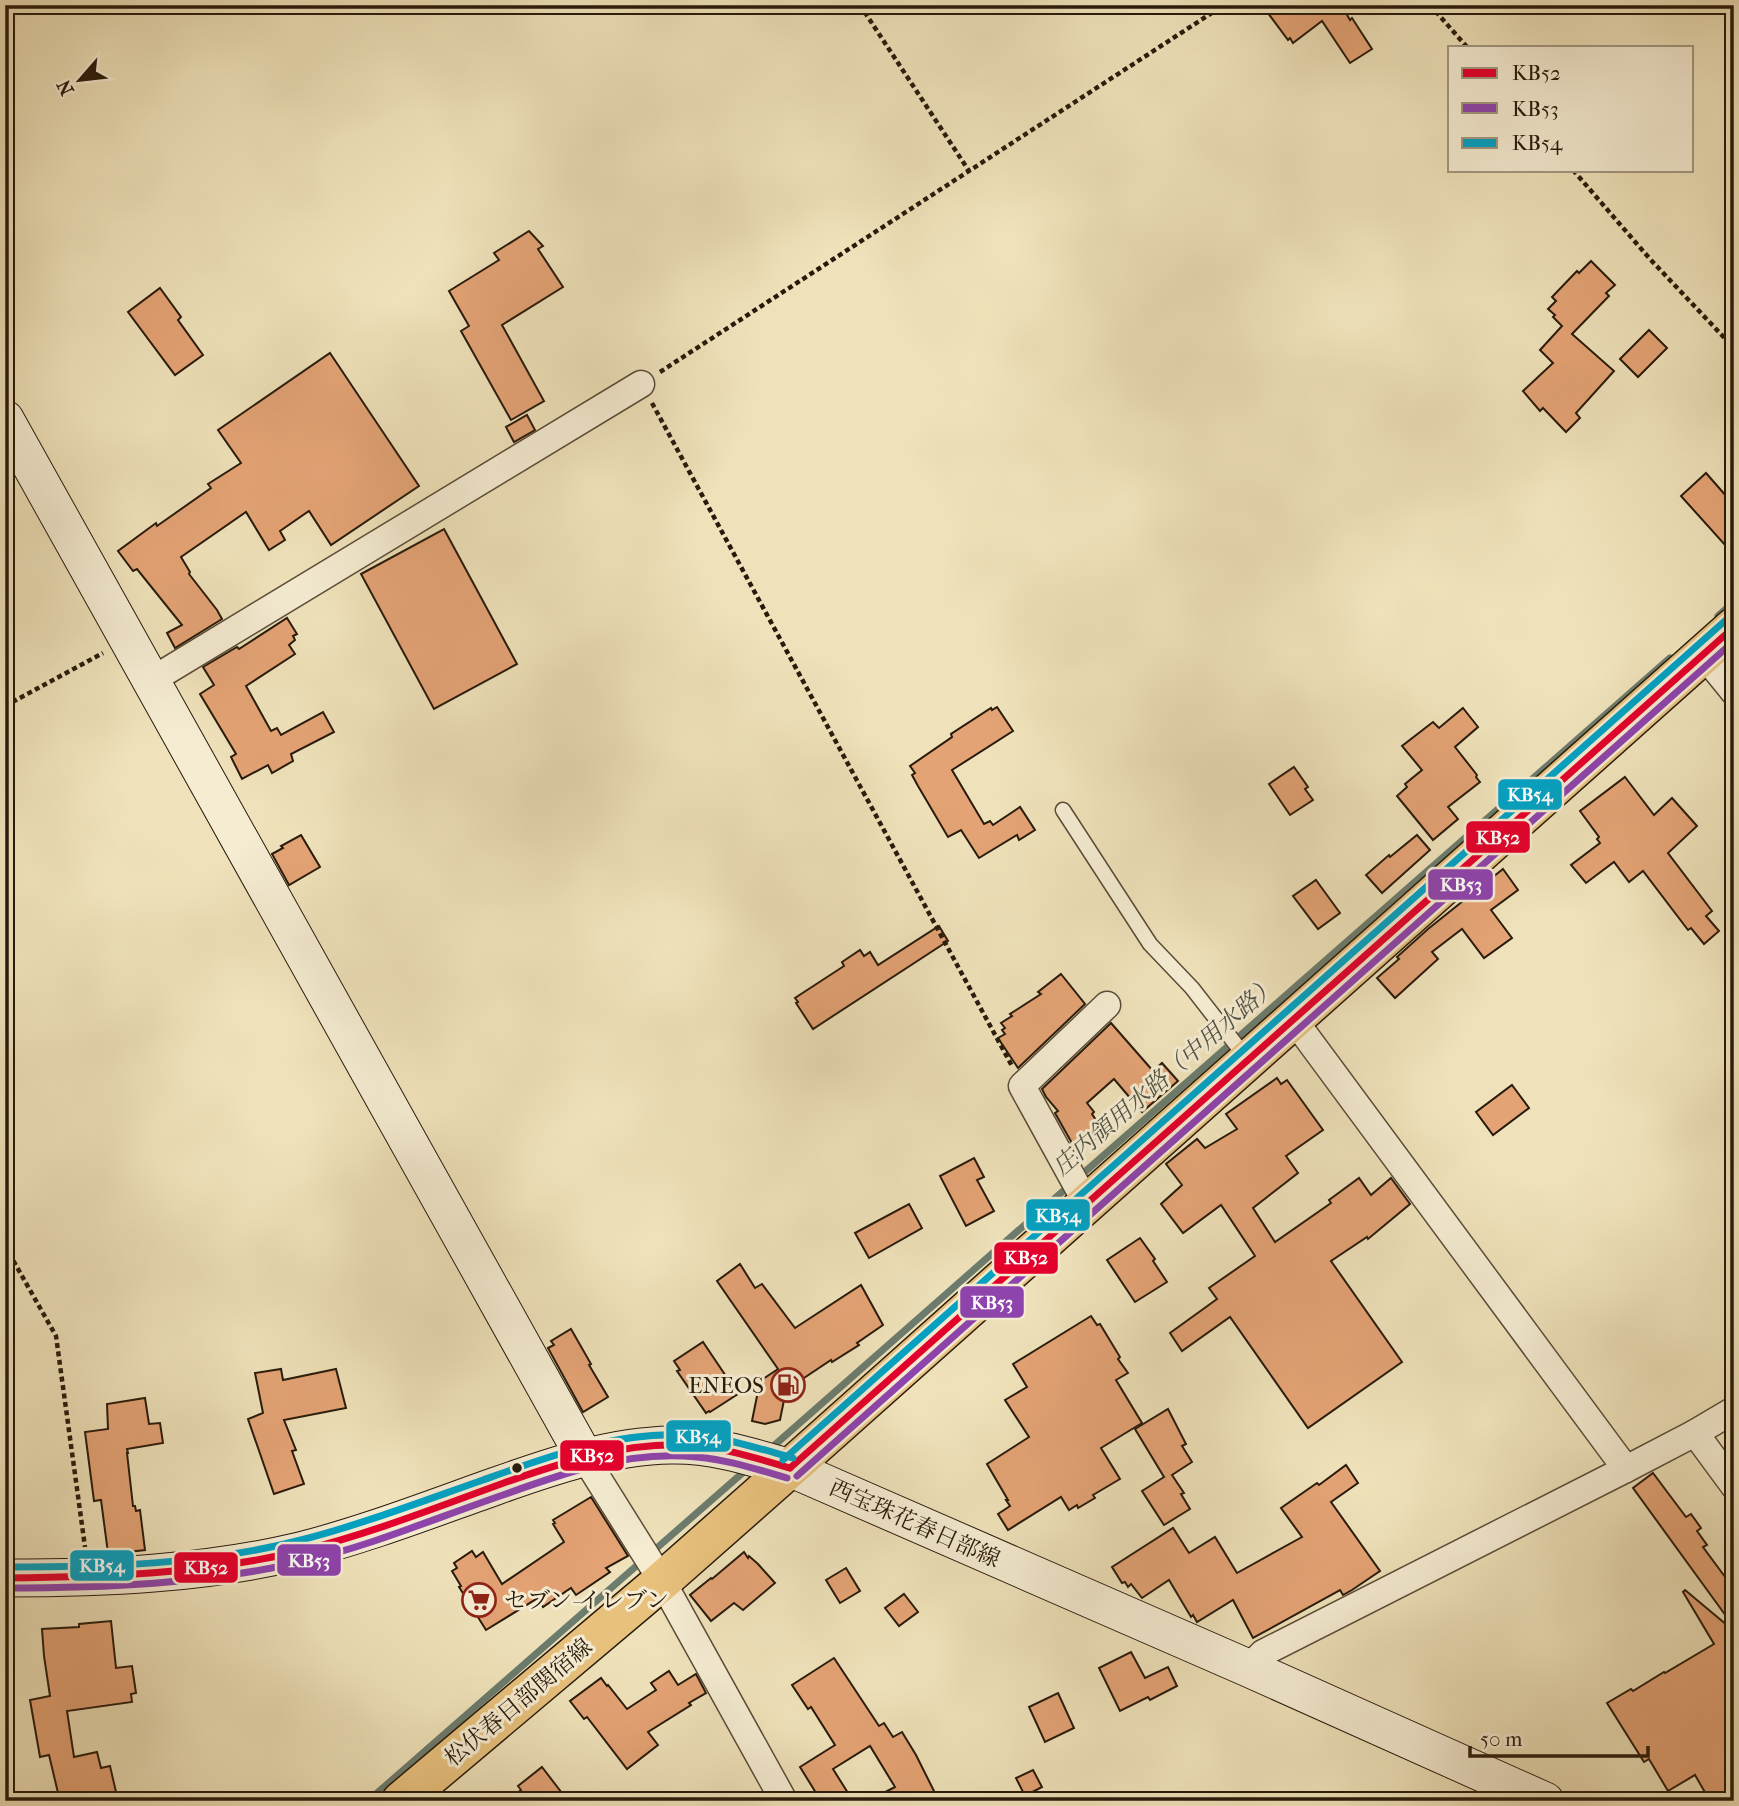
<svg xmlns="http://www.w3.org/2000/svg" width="1739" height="1806" viewBox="0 0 1739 1806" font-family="'IM FELL French Canon','Noto Serif JP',serif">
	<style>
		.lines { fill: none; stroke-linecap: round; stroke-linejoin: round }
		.stream { stroke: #6c7c6e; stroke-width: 7 }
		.building { fill: #e4a375; stroke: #281a0b; stroke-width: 2 }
		.lane-casing { stroke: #5a4c37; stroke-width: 17 }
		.street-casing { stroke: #5a4c37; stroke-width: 29 }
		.secondary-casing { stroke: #281a0b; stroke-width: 39 }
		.primary-casing { stroke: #281a0b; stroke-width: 41 }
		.path { stroke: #281a0b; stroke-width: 4.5; stroke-dasharray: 5 3.5; stroke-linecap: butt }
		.lane { stroke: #f5ecd2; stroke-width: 14 }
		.street { stroke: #f5ecd2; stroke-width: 26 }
		.secondary { stroke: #f5ecd2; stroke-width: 37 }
		.primary { stroke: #e8c17d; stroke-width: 38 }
		.bus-1-casing { stroke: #f5ecd2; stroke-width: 12 }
		.bus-2-casing { stroke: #f5ecd2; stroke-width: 12 }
		.bus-3-casing { stroke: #f5ecd2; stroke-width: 12 }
		.bus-1 { stroke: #e4002b; stroke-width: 7 }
		.bus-2 { stroke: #8e44ad; stroke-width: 7 }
		.bus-3 { stroke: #02a2c4; stroke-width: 7 }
		.bus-dot { fill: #281a0b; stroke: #f5ecd2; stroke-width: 2.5 }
		.labels { text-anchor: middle; stroke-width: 6; stroke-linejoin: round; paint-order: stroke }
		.poi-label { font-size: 23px; fill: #281a0b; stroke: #f5ecd2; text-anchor: end }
		.street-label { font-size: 23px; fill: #281a0b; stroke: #f5ecd2 }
		.water-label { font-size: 24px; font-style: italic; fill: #505345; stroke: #f5ecd2 }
		.line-badge { stroke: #f5ecd2; stroke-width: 2.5 }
		.badge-label { font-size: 19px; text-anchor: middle; font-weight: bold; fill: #fff }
	</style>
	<rect width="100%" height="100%" fill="#efe2ba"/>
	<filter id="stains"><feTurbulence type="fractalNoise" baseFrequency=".00286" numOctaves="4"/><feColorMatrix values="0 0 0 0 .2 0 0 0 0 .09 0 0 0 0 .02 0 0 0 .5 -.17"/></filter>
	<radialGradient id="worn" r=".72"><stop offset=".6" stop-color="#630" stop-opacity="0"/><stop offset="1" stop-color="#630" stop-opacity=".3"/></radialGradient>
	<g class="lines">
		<g class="stream">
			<polyline points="1718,616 1734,602"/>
			<polyline points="1079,1177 1670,658"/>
			<polyline points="769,1450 1070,1185"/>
			<polyline points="368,1801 747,1469"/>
		</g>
	</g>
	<g class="building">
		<polygon points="1262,5 1344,5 1342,6 1350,20 1352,18 1372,49 1350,63 1322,21 1293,43 1290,38 1288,40"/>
		<polygon points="529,231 543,246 538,249 563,287 502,325 544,401 511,420 461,331 469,326 449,291 499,260 494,253"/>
		<polygon points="1591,261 1615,285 1606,293 1609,296 1572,334 1614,371 1576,413 1580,418 1566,432 1543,408 1540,411 1523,391 1553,363 1540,350 1562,326 1553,317 1555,315 1548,309 1556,301 1552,297 1577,271 1579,273"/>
		<polygon points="160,288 181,317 178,320 203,355 175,375 128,312"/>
		<polygon points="1649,330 1667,348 1638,377 1620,359"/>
		<polygon points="330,353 419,486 331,545 309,511 280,531 285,540 269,550 246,512 181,557 190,572 189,574 217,610 222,619 175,648 167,633 182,625 137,569 133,571 118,551 156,523 157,526 211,488 208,484 241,463 218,430"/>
		<polygon points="527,415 535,430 514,442 506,427"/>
		<polygon points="1706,473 1734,505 1734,555 1681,496"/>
		<polygon points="444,529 517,664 434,709 361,574"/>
		<polygon points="287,618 297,634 293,636 295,640 289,645 295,654 246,686 271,731 277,728 281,735 323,712 334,732 291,754 293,761 272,773 268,765 242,779 231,757 236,754 200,694 214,685 203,667 237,647 239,649"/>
		<polygon points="997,707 1013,731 952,770 984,824 990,821 993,825 1020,807 1035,830 1019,840 1017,835 979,858 961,830 948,837 918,786 912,775 915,773 910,766 952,737 951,734 991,708 992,710"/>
		<polygon points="1463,708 1478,727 1455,747 1477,775 1476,777 1480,782 1448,807 1458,819 1433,840 1397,796 1407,787 1405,784 1422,770 1402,746 1433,722 1439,728"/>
		<polygon points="1294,767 1308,787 1305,789 1313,800 1290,815 1269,784"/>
		<polygon points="1625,777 1654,815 1672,798 1697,826 1668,853 1712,911 1706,916 1719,931 1704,944 1691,928 1688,930 1643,871 1629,882 1614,862 1586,883 1571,865 1600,843 1597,839 1599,837 1580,811"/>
		<polygon points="301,835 320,867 289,885 272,854 283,848 281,846"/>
		<polygon points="1417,835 1430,850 1382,893 1366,875 1389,855 1390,857"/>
		<polygon points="1503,869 1518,890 1491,910 1512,938 1484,958 1462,929 1432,952 1438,959 1395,998 1377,978 1399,959 1397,957 1428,929"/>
		<polygon points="1316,880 1340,913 1318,929 1293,896"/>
		<polygon points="939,926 948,941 813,1029 796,1003 798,1002 795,998 844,966 842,962 860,950 864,956 870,952 878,965"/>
		<polygon points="1061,974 1085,1004 1018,1068 998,1038 1005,1034 1002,1030 1005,1028 1001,1023 1012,1016 1010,1014 1041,994 1038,992"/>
		<polygon points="1111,1023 1153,1071 1162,1063 1178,1081 1142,1112 1114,1079 1087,1103 1094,1112 1092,1114 1105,1133 1077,1152 1055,1113 1058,1111 1046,1097 1042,1089"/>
		<polygon points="1277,1078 1281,1084 1287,1080 1323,1130 1286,1156 1298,1173 1253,1208 1275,1242 1331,1203 1329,1200 1359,1178 1371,1195 1391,1178 1410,1204 1368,1239 1367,1237 1331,1261 1402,1362 1308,1428 1230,1317 1182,1351 1170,1333 1217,1299 1209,1288 1255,1256 1221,1205 1183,1233 1161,1204 1182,1185 1166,1164 1197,1139 1205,1148 1237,1129 1226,1114"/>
		<polygon points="1512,1085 1529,1108 1493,1135 1476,1112"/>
		<polygon points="974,1158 984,1177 977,1180 994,1211 966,1226 940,1176"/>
		<polygon points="909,1204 922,1228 869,1258 855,1233"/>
		<polygon points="1140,1238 1155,1259 1153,1261 1167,1282 1135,1302 1107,1260"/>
		<polygon points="740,1264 755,1288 762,1284 795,1328 861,1285 883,1325 857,1343 859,1345 832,1362 831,1360 786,1390 780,1420 765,1424 752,1421 760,1381 778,1369 717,1281"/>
		<polygon points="1091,1316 1097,1325 1100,1324 1120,1357 1118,1359 1128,1373 1116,1380 1142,1423 1101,1448 1120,1479 1093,1495 1095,1498 1078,1508 1077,1505 1069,1510 1061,1497 1008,1530 998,1514 1010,1506 1006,1500 1008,1500 987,1464 1029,1437 1005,1400 1027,1387 1013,1364"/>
		<polygon points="571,1329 591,1364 589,1365 608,1397 583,1412 548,1348 554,1345 551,1341"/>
		<polygon points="703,1342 738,1394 710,1412 709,1411 706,1413 677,1371 680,1370 674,1361"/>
		<polygon points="281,1369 283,1380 336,1369 346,1408 284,1420 296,1450 292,1451 304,1484 274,1494 248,1419 263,1413 255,1373"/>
		<polygon points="145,1398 149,1424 160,1423 163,1443 127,1449 128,1453 127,1453 133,1506 135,1506 136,1511 140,1510 145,1550 111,1554 111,1553 108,1553 101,1500 94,1501 85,1432 108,1429 107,1404"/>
		<polygon points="1168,1409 1186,1444 1182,1446 1192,1462 1172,1475 1184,1493 1181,1494 1190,1509 1164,1525 1142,1491 1164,1477 1135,1429"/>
		<polygon points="1346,1465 1358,1483 1331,1502 1380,1571 1352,1590 1343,1595 1340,1590 1253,1638 1233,1600 1197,1622 1193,1615 1191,1617 1169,1580 1142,1598 1131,1584 1128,1587 1125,1582 1122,1583 1112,1567 1173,1528 1189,1553 1215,1537 1237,1573 1302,1537 1281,1508 1317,1483 1319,1485"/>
		<polygon points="1653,1473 1686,1517 1691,1514 1701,1528 1697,1531 1707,1545 1703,1547 1734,1589 1734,1627 1633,1488"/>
		<polygon points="591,1497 628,1556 606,1568 610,1572 576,1595 571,1588 543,1607 538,1598 486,1630 459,1587 461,1586 452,1571 457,1568 454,1563 472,1551 476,1557 483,1552 502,1584 564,1542 553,1524 555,1523 553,1520"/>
		<polygon points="744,1552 748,1558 749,1556 758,1564 775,1583 743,1610 734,1603 711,1621 690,1595 711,1578 712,1579"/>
		<polygon points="846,1568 860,1591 840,1603 826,1580"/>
		<polygon points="1685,1590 1734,1631 1734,1801 1710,1801 1695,1775 1668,1791 1649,1759 1644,1762 1607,1703 1631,1689 1633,1691 1664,1672 1665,1673 1714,1644 1683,1592"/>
		<polygon points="904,1594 918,1612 899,1626 885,1608"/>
		<polygon points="111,1621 116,1668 132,1666 136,1693 131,1694 132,1702 67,1711 74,1757 97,1752 101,1768 110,1766 116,1792 80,1800 79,1793 59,1797 49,1755 40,1757 30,1700 50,1696 44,1656 42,1629 79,1627 79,1624"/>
		<polygon points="1131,1652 1145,1678 1168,1667 1177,1686 1150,1700 1148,1697 1120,1711 1099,1668"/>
		<polygon points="834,1658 879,1726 884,1723 893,1737 902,1732 916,1755 939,1801 868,1801 895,1787 870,1746 833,1769 853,1801 821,1801 800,1767 835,1745 811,1707 808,1709 792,1685"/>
		<polygon points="669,1671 678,1685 696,1674 706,1693 689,1703 691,1705 648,1732 658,1745 627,1769 587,1717 584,1719 570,1701 601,1678 607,1686 608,1685 627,1709 656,1690 651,1683"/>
		<polygon points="1058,1693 1074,1728 1045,1742 1029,1707"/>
		<polygon points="542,1767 568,1801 507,1801 521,1790 518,1786"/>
		<polygon points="1033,1770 1042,1787 1025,1796 1016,1778"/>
	</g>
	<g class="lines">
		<g class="lane-casing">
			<polyline id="lane" points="1063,810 1150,944 1192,988 1248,1060"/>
		</g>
		<g class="street-casing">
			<g id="street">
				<polyline points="1703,654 1734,692"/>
				<polyline points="152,680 641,384"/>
				<polyline points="1294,1020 1626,1469"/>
				<polyline points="1087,1204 1022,1086 1107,1005"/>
				<polyline points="1695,1433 1734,1486"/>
				<polyline points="585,1458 662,1581 784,1801"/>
				<polyline points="1248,1668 1263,1653 1626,1469 1695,1433 1734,1410"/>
			</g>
		</g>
		<g class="secondary-casing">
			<g id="secondary">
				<polyline points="5,419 585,1458"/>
				<path d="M5,1578c100,0 197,-4 295,-27 67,-17 131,-42 196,-65 56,-20 115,-40 175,-41 41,-1 81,12 119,23l458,200 297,133"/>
			</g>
		</g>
		<g class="primary-casing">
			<polyline id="primary" points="401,1801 662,1581 790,1468 1734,627"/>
		</g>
		<g class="path">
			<polyline points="860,5 969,171"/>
			<polyline points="1430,5 1467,47"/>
			<polyline points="1573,170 1650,259 1734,348"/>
			<polyline points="660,372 1224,5"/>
			<polyline points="652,403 1012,1066"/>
			<polyline points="5,706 103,653"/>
			<polyline points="5,1246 56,1336 85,1547"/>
		</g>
		<use href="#lane" class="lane"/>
		<use href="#street" class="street"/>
		<use href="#secondary" class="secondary"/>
		<use href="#primary" class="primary"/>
		<g class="bus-1-casing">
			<g id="bus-1">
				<polyline points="790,1468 1734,627"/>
				<path d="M5,1578c99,-1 199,-4 295,-27 69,-17 135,-43 201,-67 59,-21 122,-42 186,-39 35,2 69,13 103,23"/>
			</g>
		</g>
		<g class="bus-2-casing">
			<g id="bus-2">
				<polyline points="797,1476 1734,641"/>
				<path d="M5,1588c100,0 199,-4 296,-26 69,-16 135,-44 202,-67 58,-21 118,-42 180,-39 36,1 70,12 104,22"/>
			</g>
		</g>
		<g class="bus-3-casing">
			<g id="bus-3">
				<polyline points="783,1460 1727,619"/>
				<path d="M5,1567c99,0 200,-2 296,-27 62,-16 122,-39 182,-60 64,-23 131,-48 201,-45 37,1 73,13 109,23"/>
			</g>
		</g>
		<use href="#bus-1" class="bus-1"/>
		<use href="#bus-2" class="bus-2"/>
		<use href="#bus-3" class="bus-3"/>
	</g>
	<defs>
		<g id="fuel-ring" transform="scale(1.75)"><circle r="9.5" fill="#f5ecd2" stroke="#8f2418" stroke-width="1.5"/><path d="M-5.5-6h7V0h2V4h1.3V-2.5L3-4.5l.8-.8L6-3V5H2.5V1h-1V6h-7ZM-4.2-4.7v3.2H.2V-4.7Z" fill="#8f2418"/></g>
		<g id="supermarket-ring" transform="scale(1.75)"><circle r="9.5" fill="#f5ecd2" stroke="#8f2418" stroke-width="1.5"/><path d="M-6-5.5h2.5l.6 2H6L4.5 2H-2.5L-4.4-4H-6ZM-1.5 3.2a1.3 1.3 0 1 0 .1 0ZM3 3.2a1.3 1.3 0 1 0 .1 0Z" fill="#8f2418"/></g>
	</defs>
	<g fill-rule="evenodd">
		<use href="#fuel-ring" x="788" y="1385"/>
		<use href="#supermarket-ring" x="479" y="1600"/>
	</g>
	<circle class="bus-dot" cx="517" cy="1468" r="6"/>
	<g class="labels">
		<g class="poi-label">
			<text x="764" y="1393">ENEOS</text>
			<text x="504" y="1608" text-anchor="start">セブン-イレブン</text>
		</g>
		<g class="street-label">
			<text transform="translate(915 1523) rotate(24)" y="8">西宝珠花春日部線</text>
			<text transform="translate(518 1702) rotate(-40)" y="8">松伏春日部関宿線</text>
		</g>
		<g class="water-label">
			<text transform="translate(1165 1076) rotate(-41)" y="8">庄内領用水路（中用水路）</text>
		</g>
	</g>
	<g class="line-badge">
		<rect x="1497" y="778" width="66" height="33" rx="7" fill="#02a2c4"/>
		<rect x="1465" y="820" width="66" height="34" rx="7" fill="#e4002b"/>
		<rect x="1427" y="868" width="67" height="33" rx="7" fill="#8e44ad"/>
		<rect x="1025" y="1198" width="66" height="34" rx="7" fill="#02a2c4"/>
		<rect x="993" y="1241" width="66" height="34" rx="7" fill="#e4002b"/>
		<rect x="959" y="1285" width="66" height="34" rx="7" fill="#8e44ad"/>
		<rect x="665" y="1419" width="67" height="34" rx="7" fill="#02a2c4"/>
		<rect x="559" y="1439" width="66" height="33" rx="7" fill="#e4002b"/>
		<rect x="276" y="1543" width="66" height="34" rx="7" fill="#8e44ad"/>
		<rect x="69" y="1549" width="66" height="33" rx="7" fill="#02a2c4"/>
		<rect x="173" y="1551" width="66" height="33" rx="7" fill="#e4002b"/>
	</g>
	<g class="badge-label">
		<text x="1530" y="801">KB54</text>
		<text x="1498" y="844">KB52</text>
		<text x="1461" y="891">KB53</text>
		<text x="1058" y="1222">KB54</text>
		<text x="1026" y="1264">KB52</text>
		<text x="992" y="1309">KB53</text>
		<text x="698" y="1443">KB54</text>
		<text x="592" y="1462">KB52</text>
		<text x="309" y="1567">KB53</text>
		<text x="102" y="1572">KB54</text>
		<text x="206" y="1574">KB52</text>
	</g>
	<rect width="1739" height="1806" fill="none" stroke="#efe2ba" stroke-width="28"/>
	<rect x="7" y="7" width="1725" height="1792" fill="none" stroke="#281a0b" stroke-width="3.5"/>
	<rect x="14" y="14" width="1711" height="1778" fill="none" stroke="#281a0b" stroke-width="2"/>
	<rect x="1448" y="46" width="245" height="126" fill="#f5ecd2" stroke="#a39882" stroke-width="2"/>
	<rect x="1462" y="68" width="35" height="10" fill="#e4002b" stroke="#a39882" stroke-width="2"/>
	<text x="1512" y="80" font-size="21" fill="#281a0b">KB52</text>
	<rect x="1462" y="103" width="35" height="10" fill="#8e44ad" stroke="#a39882" stroke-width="2"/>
	<text x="1512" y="116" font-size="21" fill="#281a0b">KB53</text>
	<rect x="1462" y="138" width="35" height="10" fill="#02a2c4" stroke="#a39882" stroke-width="2"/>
	<text x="1512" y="150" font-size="21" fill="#281a0b">KB54</text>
	<g transform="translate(80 80) rotate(242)" stroke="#f5ecd2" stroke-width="5" paint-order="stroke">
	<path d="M0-5L12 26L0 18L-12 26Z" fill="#281a0b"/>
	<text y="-10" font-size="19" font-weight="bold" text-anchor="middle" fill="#281a0b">N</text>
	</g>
	<path d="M1470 1746v10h178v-10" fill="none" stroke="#281a0b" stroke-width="3.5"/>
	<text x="1480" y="1746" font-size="21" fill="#281a0b" stroke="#f5ecd2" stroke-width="5" paint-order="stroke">50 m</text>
	<rect width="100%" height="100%" filter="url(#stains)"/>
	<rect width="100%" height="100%" fill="url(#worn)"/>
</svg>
